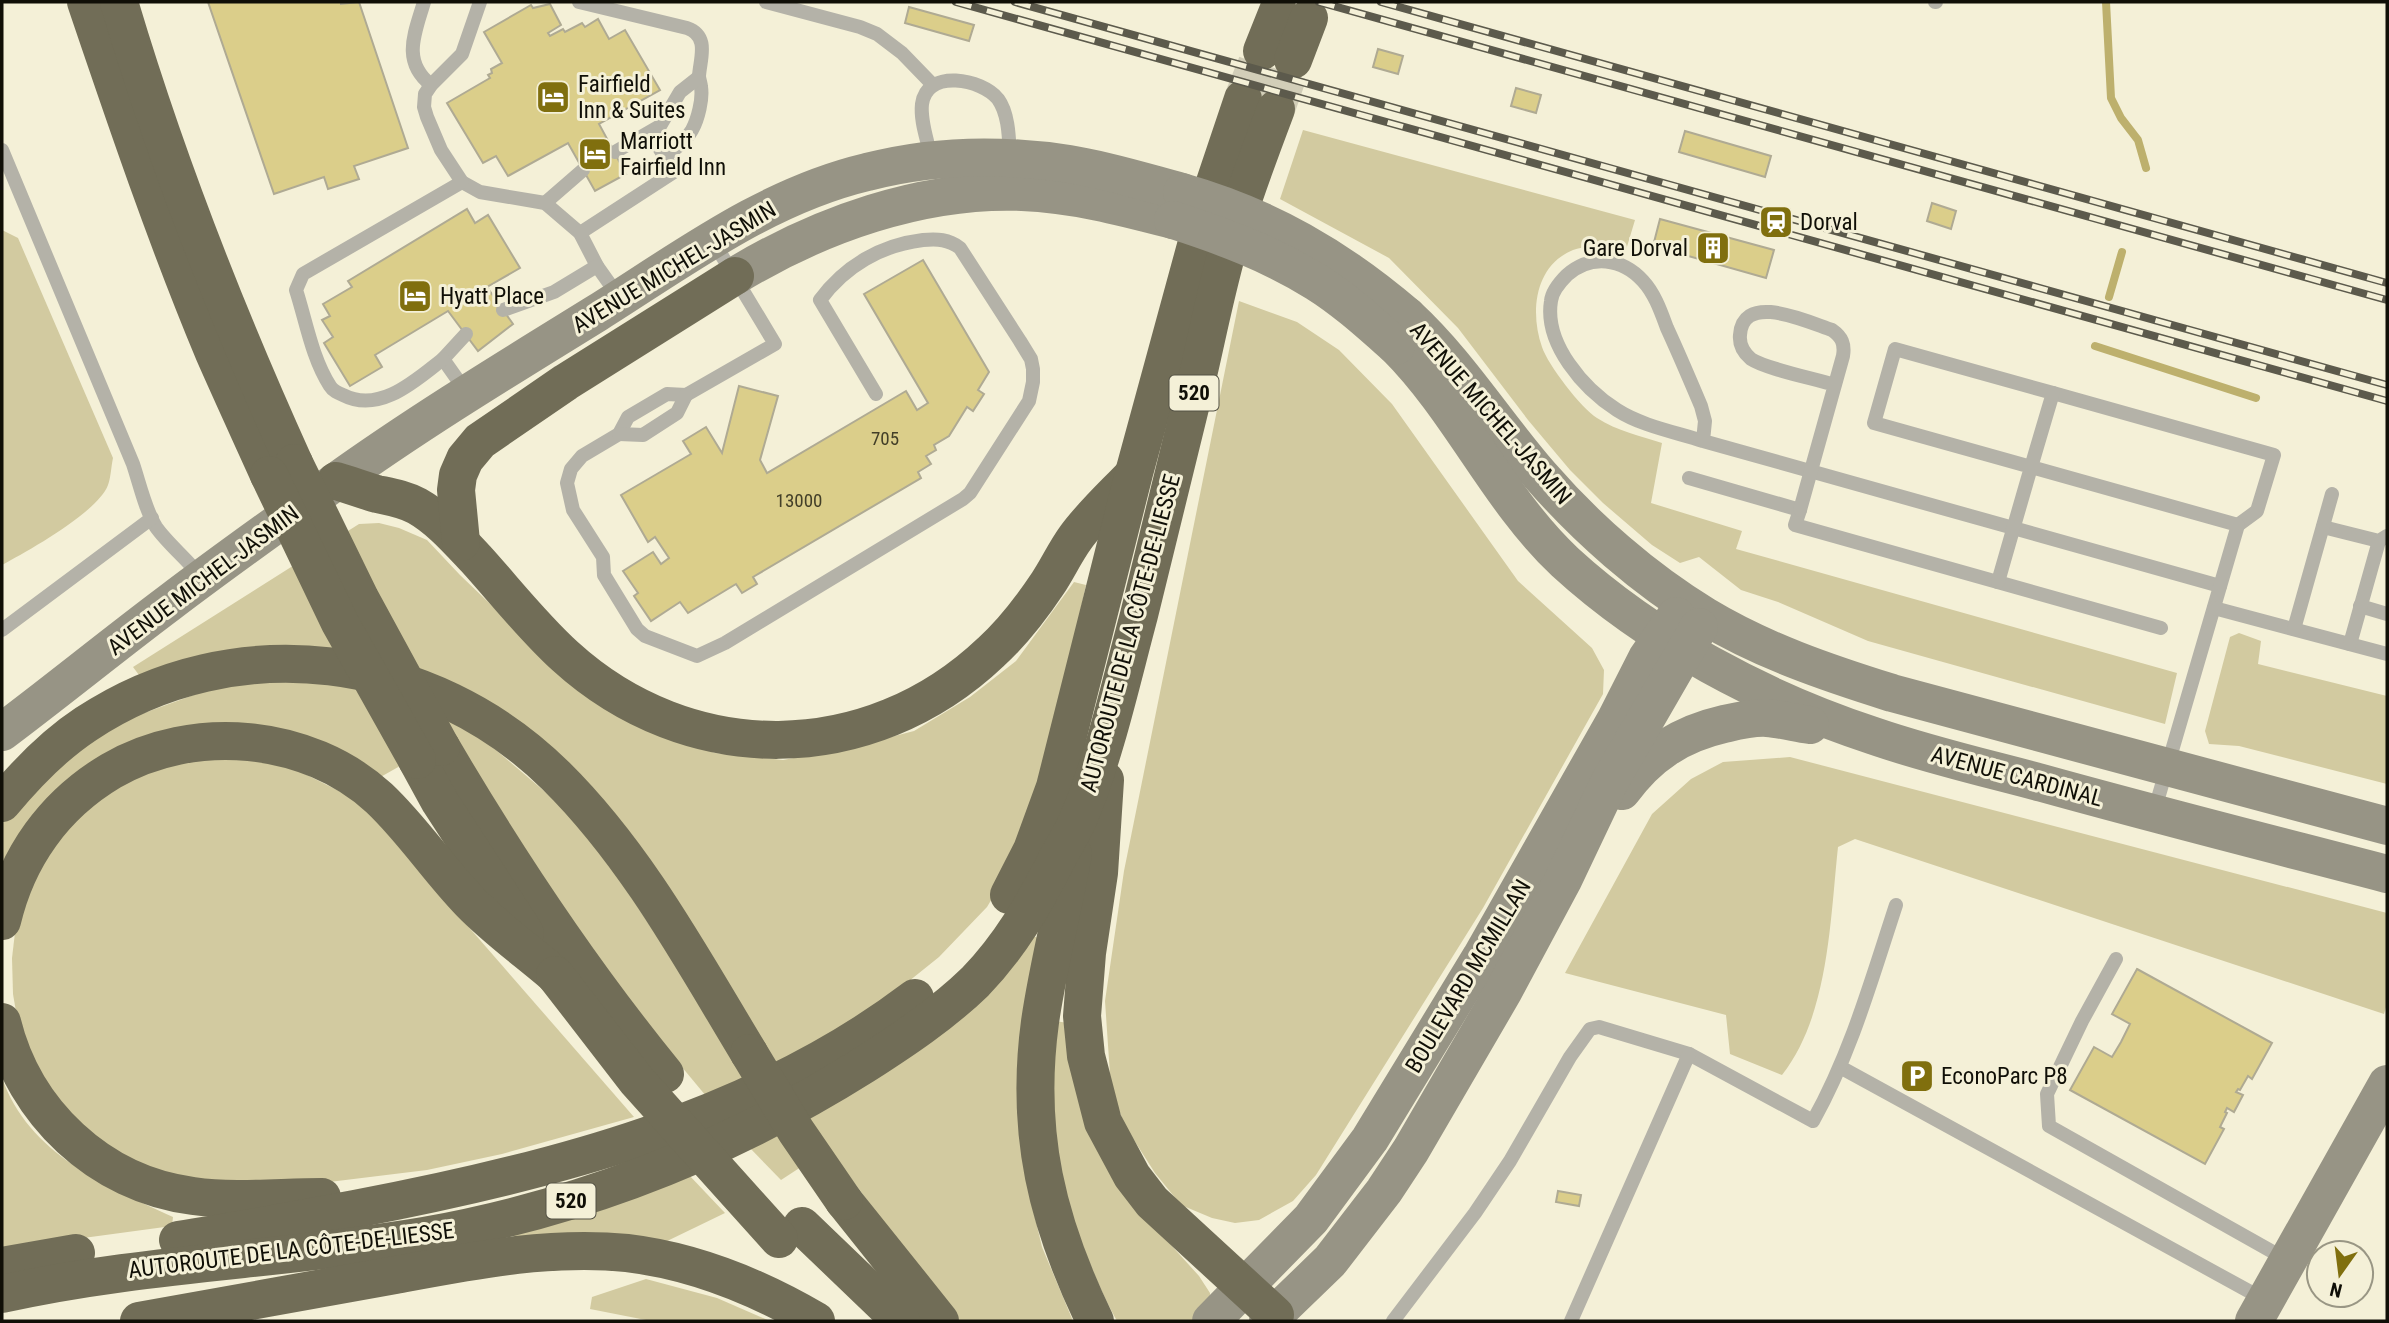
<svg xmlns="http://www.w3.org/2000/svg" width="2389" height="1323" viewBox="0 0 2389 1323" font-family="'Roboto Condensed',sans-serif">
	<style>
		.green { fill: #d2caa0 }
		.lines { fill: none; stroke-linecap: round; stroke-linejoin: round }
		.stream { stroke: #bdb06d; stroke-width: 8 }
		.building { fill: #dbce8a; stroke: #afaa93; stroke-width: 2 }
		.highway-tunnel { stroke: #d2ceb8; stroke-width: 38; stroke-dasharray: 38 19; stroke-linecap: butt }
		.lane { stroke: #b4b2a8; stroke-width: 14 }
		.secondary { stroke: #979485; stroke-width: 38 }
		.highway { stroke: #716d57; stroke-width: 38 }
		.rail-casing { stroke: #5c5a4c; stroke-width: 8 }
		.rail { stroke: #f4f0d7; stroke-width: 5; stroke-dasharray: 16; stroke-linecap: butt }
		.secondary-bridge { stroke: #979485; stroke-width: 38 }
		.highway-bridge { stroke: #716d57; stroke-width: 38 }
		.labels { text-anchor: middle; stroke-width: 6; stroke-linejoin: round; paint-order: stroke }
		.number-label { font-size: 19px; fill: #433f28 }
		.shield { fill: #f4f0d7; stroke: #545245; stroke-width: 2 }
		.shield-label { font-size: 21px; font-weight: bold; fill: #100f07 }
		.poi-label { font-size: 23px; fill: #100f07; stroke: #f4f0d7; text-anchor: start }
		.street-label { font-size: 23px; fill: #100f07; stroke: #f4f0d7 }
	</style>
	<rect width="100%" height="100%" fill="#f4f0d7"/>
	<g class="green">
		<path d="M1303,130l332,90 -9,30c-17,-2 -36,-6 -53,0 -39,16 -43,63 -31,97 6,18 39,61 55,71 20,13 44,18 65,25l-11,60 91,28 -6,18 441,124 -12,51 -297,-83 -90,-39 -37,-12 -42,-33 -19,6 -28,-18 -49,-42 -33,-33 -42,-50 -70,-92 -69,-70 -109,-59z"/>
		<path d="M2,230l16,8 95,220c-2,9 -2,19 -5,27 -10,27 -80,66 -106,80z"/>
		<polygon points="1239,301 1297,322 1339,350 1392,404 1518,581 1592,648 1604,670 1603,694 1483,908 1316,1175 1293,1201 1259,1220 1235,1223 1212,1218 1181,1205 1155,1173 1125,1126 1111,1089 1105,1001 1124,871"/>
		<polygon points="379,523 399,528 427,540 460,575 582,692 644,729 715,753 783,760 852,747 914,731 970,697 1016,661 1074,582 1086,585 1036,812 1015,860 987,907 939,957 868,1014 777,1065 656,877 432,679 142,679 133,667 359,524"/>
		<polygon points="2239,633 2261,641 2258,664 2387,696 2387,784 2239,746 2209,744 2205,731 2230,637"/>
		<polygon points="352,681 400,766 377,779 179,729 2,874 2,824 5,820 27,792 108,726 227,683"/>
		<polygon points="438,708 457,717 583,824 751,1079 706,1096 652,1031 560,908"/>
		<polygon points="186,757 281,762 359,801 634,1117 502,1154 427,1170 321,1183 223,1184 153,1172 93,1140 45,1087 19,1029 13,994 12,958 16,924 26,892 65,827 120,782"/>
		<path d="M1790,757l597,156v91l-3,10 -529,-175 -17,8c-8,74 -9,168 -56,228l-52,-21 -4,-39 -161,-42 87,-159 39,-35 32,-17z"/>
		<polygon points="1033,936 1044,940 1030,1197 1042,1247 1073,1321 957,1321 806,1118"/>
		<path d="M1055,1021l13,2 65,180 66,73 11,17v15l-15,13h-78c-25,-45 -49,-109 -59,-161 -9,-45 -4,-93 -3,-139z"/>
		<path d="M2,1078c27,76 102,107 171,139l-1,9 -170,23z"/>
		<polygon points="780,1129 804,1165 781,1180 749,1147"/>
		<polygon points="688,1174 725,1213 661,1244 514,1239 513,1231"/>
		<polygon points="646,1279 717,1298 770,1321 651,1321 590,1309 592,1297"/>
	</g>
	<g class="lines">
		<g class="stream">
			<polyline points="2106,2 2111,98 2121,118 2138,140 2146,168"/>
			<polyline points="2109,297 2122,252"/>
			<polyline points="2095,346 2256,398"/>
		</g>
	</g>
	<g class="building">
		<polygon points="208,2 341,2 341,4 359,2 408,148 354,166 359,179 328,189 324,177 274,194"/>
		<polygon points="550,4 561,25 548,33 550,36 563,29 565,32 582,23 585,27 598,19 609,39 625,30 660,90 599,124 626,174 595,191 568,143 508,176 496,156 483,163 447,103 490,78 488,75 492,73 491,69 502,63 484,32 531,5 533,8"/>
		<polygon points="909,7 974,25 969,41 905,23"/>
		<polygon points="1378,49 1403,56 1398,74 1373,67"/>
		<polygon points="1516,88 1541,95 1536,113 1511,106"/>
		<polygon points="1685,131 1771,156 1765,177 1679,152"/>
		<polygon points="1932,203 1956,211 1951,229 1927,221"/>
		<polygon points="467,209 475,223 488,215 520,268 487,287 513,324 478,351 448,311 375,355 382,367 350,386 324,343 333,337 322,320 330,316 323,304 352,287 348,281"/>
		<polygon points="1660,219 1774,250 1766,278 1653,246"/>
		<polygon points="923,260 989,372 978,390 984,394 973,411 967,407 949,436 934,445 936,450 926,456 931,464 918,472 921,478 753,577 757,584 742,593 736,584 688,613 680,602 651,621 634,596 638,593 623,571 653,552 661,564 669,558 655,537 648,542 621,495 691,454 683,441 706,427 722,453 739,386 778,396 760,460 767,473 906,391 917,410 928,403 864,294"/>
		<polygon points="2137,969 2272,1043 2252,1079 2248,1076 2240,1090 2238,1089 2236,1092 2243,1095 2234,1112 2227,1108 2225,1112 2227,1113 2220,1127 2224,1129 2205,1164 2070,1090 2094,1047 2112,1057 2121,1042 2130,1024 2112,1014"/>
		<polygon points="1558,1191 1581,1195 1579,1206 1556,1202"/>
	</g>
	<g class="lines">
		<g class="highway-tunnel">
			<polyline points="1243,99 1262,51"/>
			<polyline points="1276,109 1293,60"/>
		</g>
		<g class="lane">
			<path d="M424,2c-9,31 -23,59 7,83"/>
			<polyline points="480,2 462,54 431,85 425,94 424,107 427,117 441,150 462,182 480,192 545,203 580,233 597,266"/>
			<path d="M579,2l108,26c23,8 13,31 12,48 0,3 2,8 2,11 2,12 -3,32 -9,43 -7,12 -17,19 -28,27"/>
			<polyline points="766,2 860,27 877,34 902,53 933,85"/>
			<polyline points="1935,2 1936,2"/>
			<path d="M2,150l131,314c7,21 12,45 23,63 11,16 32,33 45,50"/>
			<polyline points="615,152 660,126 680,92 699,77"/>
			<path d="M931,158c-3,-17 -11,-36 -9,-54 5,-36 60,-25 76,-5 11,15 11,40 12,58"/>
			<polyline points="545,203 583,170"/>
			<polyline points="580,233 674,172 650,133"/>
			<path d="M713,241l62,103 -89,51 -19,-1 -39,23 -9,17 -37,22 -11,13 -4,14 6,27 30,47 1,18 33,54 8,7 52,20 28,-13 238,-144 7,-6 59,-92 4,-19v-13l-2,-10 -11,-18 -60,-93c-12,-9 -22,-9 -37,-8 -42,5 -78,26 -103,60l56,94"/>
			<polyline points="503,310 554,292 597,266 619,297"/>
			<polyline points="466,334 443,359 467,393"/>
			<path d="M443,359c-27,21 -63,55 -100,36 -5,-2 -10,-4 -13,-9 -18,-28 -24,-65 -34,-96l7,-16 159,-92"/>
			<polyline points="2053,393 2274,455 2257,511 2238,525"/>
			<polyline points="619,434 643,435 677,413 686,395"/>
			<path d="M1703,441l2,-20 -4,-15c-11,-26 -22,-52 -34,-78 -6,-16 -12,-34 -24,-47 -21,-23 -52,-27 -76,-6 -7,7 -15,16 -16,26 -7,43 33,88 66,109 25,16 58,22 86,31l517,145"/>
			<polyline points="1689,478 1800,510 1795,525 2161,628"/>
			<path d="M1800,510l43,-154c2,-12 -1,-19 -11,-26 -24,-8 -89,-39 -92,5 -1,10 4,18 11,24 15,10 65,20 84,26"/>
			<polyline points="2323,527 2379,541 2387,536"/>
			<path d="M1998,582c18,-63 36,-126 55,-189l-158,-44 -21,74 364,102 -84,287"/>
			<polyline points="2360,606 2387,614"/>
			<polyline points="2214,608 2387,654"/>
			<polyline points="2294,629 2332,494"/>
			<polyline points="2,630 152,518"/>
			<polyline points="2350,644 2379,541"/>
			<polyline points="2116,959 2082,1021 2047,1094 2049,1126 2287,1260"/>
			<polyline points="1840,1067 2265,1300"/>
			<path d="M1393,1321l82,-108 35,-52 60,-104 20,-28 9,-2 90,27 124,67c38,-68 59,-143 83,-216"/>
			<polyline points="1571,1321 1689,1054"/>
		</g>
		<g class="secondary">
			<path d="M735,276c84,-51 187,-88 287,-84 52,2 101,15 151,28"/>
			<path d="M1407,316c51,47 87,106 133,159 46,53 104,104 165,141 58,35 123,57 187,77l495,133"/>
			<path d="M1396,346c65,65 102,153 169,216 85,78 199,138 309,174 55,19 112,32 168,47 115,32 230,61 345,91"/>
			<path d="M2,732c56,-42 111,-87 167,-129 54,-41 110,-81 165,-120 85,-61 174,-115 263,-170 86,-54 169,-117 270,-141 65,-17 136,-18 202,-8 38,6 76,18 113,28"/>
			<path d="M1622,791c26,-36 58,-57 102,-67 13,-3 29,-7 43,-6 14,1 29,5 43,7"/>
			<polyline points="1211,1321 1311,1219 1370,1139 1481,957 1616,719 1647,658 1676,616"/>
			<polyline points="1268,1321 1330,1261 1384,1191 1411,1150 1503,992 1563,880 1610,781 1699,627"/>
			<polyline points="2254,1321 2387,1084"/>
		</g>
		<g class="highway">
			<path d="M86,2c40,118 80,236 128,351 18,41 37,82 55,122"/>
			<path d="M119,2c47,158 107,311 175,461"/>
			<polyline points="1262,51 1278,11"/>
			<polyline points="1293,60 1309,18"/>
			<path d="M336,481c14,4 27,9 41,13 14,3 27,5 40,12 23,13 41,34 59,53 29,32 57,68 89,97 124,113 304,112 426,-4 22,-20 41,-45 57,-69 10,-15 17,-31 28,-46 16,-22 38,-42 57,-62"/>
			<polyline points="461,542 456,490 458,475 465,459 480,441 566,382 735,276"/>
			<path d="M441,747c67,114 140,224 224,327"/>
			<polyline points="417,760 440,802 525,933"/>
			<polyline points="1105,780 1099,873 1087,953 1082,1016 1086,1056 1103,1122 1132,1176 1152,1202 1275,1315"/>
			<path d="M2,803c24,-29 52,-58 84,-79 149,-99 345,-72 470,52 80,79 135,181 193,277"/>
			<path d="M1073,854c-10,56 -25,112 -33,168 -15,111 7,200 55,299"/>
			<polyline points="1009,895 1032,850 1055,787 1134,473 1206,209 1243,99"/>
			<path d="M2,921c15,-64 52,-116 109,-150 82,-48 197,-38 268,27 34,32 59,71 91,104 25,26 57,49 85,73"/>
			<path d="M2,1022c22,90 97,162 191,174 42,6 87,1 129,1"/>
			<polyline points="844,1201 940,1321"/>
			<polyline points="802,1226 901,1321"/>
			<path d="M178,1240c59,-9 118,-20 177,-31 195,-37 399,-89 560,-211"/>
			<polyline points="2,1266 76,1253"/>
			<path d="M2,1294c139,-31 281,-34 422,-58 157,-28 305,-86 440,-171 39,-25 78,-51 111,-83 35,-36 60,-79 82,-123 8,-15 17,-29 23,-44 26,-64 41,-133 59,-200 20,-80 40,-160 59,-240 12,-52 22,-104 38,-154 12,-38 26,-75 40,-112"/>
			<path d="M139,1321c85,-15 171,-31 256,-46 76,-14 155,-30 232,-22 67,8 131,34 189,68"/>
		</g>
		<g class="rail-casing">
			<g id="rail">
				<polyline points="956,2 2387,401"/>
				<polyline points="1015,2 2387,385"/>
				<polyline points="1319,2 2387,300"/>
				<polyline points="1381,2 2387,283"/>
			</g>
		</g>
		<use href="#rail" class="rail"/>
		<g class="secondary-bridge">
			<path d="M1182,192c87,25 156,65 225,124"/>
			<path d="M1173,220c50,16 98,34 143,62 29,18 55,42 80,64"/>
		</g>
		<g class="highway-bridge">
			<polyline points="294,463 360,598 441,747"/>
			<polyline points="269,475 340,623 417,760"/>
			<polyline points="555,975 637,1081 779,1239"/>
			<polyline points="749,1053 796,1131 844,1201"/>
		</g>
	</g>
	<defs>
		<g id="hotel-square" transform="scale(1.75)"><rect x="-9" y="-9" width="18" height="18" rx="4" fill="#806f0e" stroke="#f4f0d7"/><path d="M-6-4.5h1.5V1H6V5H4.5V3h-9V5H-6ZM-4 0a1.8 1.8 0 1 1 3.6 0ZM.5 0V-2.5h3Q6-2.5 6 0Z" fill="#fff"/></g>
		<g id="station-square" transform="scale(1.75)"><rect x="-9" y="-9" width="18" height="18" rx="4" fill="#806f0e" stroke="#f4f0d7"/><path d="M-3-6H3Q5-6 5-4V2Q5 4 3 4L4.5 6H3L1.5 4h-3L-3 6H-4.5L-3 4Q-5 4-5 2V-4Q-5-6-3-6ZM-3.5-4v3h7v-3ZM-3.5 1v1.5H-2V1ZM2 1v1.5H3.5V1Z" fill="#fff"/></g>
		<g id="building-square" transform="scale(1.75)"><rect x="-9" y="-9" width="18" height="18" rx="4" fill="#806f0e" stroke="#f4f0d7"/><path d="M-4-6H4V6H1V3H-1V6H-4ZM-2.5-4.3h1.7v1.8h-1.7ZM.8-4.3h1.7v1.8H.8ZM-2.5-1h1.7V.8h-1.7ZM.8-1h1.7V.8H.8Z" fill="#fff"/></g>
		<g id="parking-square" transform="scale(1.75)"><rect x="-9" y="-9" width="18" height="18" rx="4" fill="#806f0e" stroke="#f4f0d7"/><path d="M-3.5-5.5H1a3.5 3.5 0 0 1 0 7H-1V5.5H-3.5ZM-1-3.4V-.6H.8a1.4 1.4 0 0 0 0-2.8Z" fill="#fff"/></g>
	</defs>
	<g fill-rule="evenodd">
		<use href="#hotel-square" x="553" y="97"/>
		<use href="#hotel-square" x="595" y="154"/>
		<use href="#station-square" x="1776" y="222"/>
		<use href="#building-square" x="1713" y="248"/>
		<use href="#hotel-square" x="415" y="296"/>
		<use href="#parking-square" x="1917" y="1076"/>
	</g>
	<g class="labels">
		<g class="number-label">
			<text x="885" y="445">705</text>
			<text x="799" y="507">13000</text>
		</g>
		<g class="shield">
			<rect x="1169.5" y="375.5" width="49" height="35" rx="5"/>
			<rect x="546.5" y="1183.5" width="49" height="35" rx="5"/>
		</g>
		<g class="shield-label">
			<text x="1194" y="400">520</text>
			<text x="571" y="1208">520</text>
		</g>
		<g class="poi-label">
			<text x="578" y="92">Fairfield<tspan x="578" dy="26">Inn &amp; Suites</tspan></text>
			<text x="620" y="149">Marriott<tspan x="620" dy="26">Fairfield Inn</tspan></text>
			<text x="1800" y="230">Dorval</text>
			<text x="1688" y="256" text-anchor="end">Gare Dorval</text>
			<text x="440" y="304">Hyatt Place</text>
			<text x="1941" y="1084">EconoParc P8</text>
		</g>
		<g class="street-label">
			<text transform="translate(674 267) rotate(-31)" y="8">AVENUE MICHEL-JASMIN</text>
			<text transform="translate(1491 413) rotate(49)" y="8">AVENUE MICHEL-JASMIN</text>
			<text transform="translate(203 580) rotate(-37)" y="8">AVENUE MICHEL-JASMIN</text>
			<text transform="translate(1130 633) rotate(-75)" y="8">AUTOROUTE DE LA CÔTE-DE-LIESSE</text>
			<text transform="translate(2017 776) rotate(15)" y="8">AVENUE CARDINAL</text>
			<text transform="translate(1468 976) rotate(-59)" y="8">BOULEVARD MCMILLAN</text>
			<text transform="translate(291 1250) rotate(-7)" y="8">AUTOROUTE DE LA CÔTE-DE-LIESSE</text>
		</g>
	</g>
	<rect width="2389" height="1323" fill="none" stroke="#100f07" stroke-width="7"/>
	<g transform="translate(2340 1274) rotate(194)"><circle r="33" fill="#f4f0d7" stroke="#999684" stroke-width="2"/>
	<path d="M0-5L12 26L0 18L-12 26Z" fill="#806f0e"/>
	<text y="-10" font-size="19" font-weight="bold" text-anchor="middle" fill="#100f07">N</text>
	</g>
</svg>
